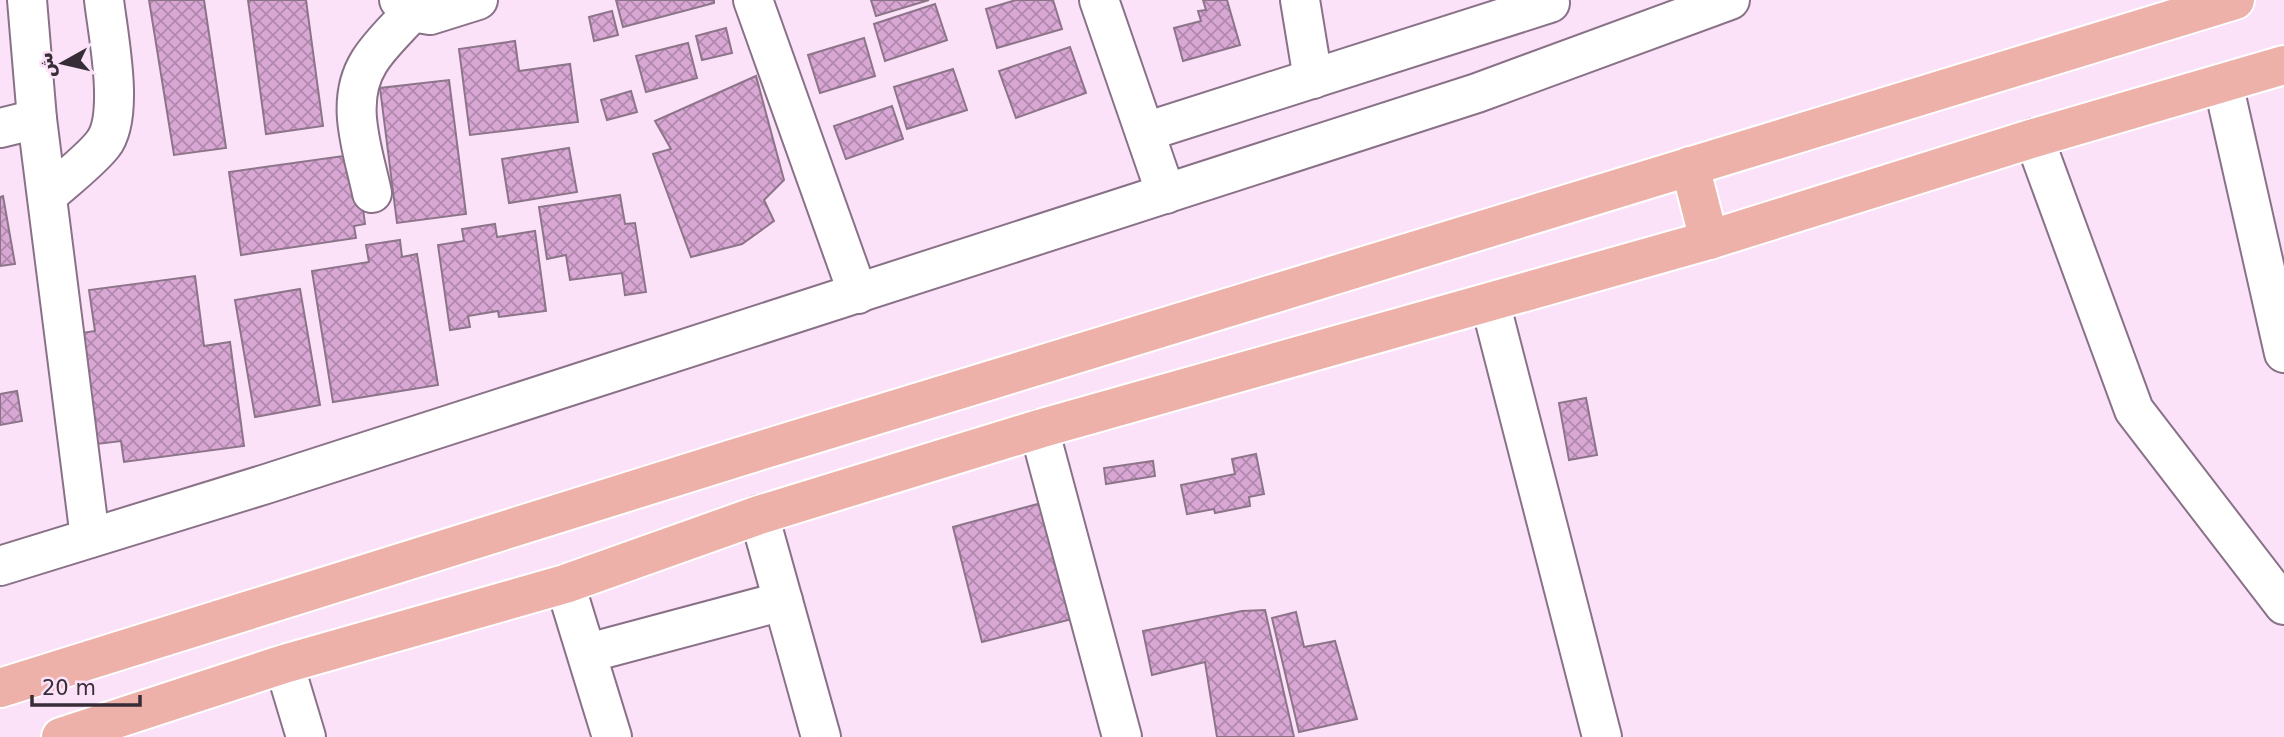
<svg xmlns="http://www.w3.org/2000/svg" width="2284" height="737" viewBox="0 0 2284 737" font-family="'DejaVu Sans','Noto Naskh Arabic',sans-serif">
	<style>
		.building { fill: url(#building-cross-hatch); stroke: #8c7489; stroke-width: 2 }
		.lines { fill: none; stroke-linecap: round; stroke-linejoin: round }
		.minor-casing { stroke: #897287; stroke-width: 42 }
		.major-casing { stroke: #fff; stroke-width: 42 }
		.minor { stroke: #fff; stroke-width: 38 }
		.major { stroke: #edb1a9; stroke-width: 38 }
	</style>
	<defs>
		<pattern id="building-cross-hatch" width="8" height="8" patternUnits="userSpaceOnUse" patternTransform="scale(1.75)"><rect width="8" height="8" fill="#d9a7d4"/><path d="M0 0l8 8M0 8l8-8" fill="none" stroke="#b188ad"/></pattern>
	</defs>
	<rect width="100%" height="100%" fill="#fce2f9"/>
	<g class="building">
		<polygon points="149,0 204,0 226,148 174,155"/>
		<polygon points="248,0 306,0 323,126 266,134"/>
		<polygon points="616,0 714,0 714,3 623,27"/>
		<polygon points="871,0 929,0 876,16"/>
		<polygon points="1016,0 1053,0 1062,29 997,48 986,9"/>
		<polygon points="1203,0 1227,0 1240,45 1183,61 1174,28 1201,21 1198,11 1206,10"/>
		<polygon points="935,4 947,40 885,61 874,24"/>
		<polygon points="612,11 618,35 594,41 589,17"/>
		<polygon points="726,28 732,53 702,60 696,36"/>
		<polygon points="864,38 875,76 820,93 808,55"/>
		<polygon points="515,41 519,71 570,64 578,122 470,135 459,49"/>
		<polygon points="688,43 697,78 646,92 636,56"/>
		<polygon points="1070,47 1086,93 1016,118 999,71"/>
		<polygon points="953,69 967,110 907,129 894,87"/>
		<polygon points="756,76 784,180 764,200 774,221 742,244 691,257 653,154 671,149 655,121"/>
		<polygon points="449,80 466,214 397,223 380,88"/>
		<polygon points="631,91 637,112 607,120 601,100"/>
		<polygon points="892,106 903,139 846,159 834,126"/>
		<polygon points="569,148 577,192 509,203 502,159"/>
		<polygon points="343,156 345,165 357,163 365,224 354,226 356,238 241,255 229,172"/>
		<polygon points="620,195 625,224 635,223 646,292 625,295 622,273 570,280 566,255 547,259 539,207"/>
		<polygon points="3,196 15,264 0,266 0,197"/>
		<polygon points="495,224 497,237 535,231 546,311 499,317 498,311 468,316 470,327 450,330 438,245 464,241 462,229"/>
		<polygon points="400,240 402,257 417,254 438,385 333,402 312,271 369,262 366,245"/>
		<polygon points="195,276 204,346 230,342 244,446 124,462 121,441 97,444 82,333 95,331 89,290"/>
		<polygon points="300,289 320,405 255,417 235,300"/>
		<polygon points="17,391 22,421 0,425 0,394"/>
		<polygon points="1586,398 1597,455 1569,460 1559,403"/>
		<polygon points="1256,454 1264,494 1249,497 1250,506 1215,513 1214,509 1187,514 1181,485 1235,474 1232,459"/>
		<polygon points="1153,461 1155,476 1106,484 1104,468"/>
		<polygon points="1045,502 1076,618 982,642 953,527"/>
		<polygon points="1265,610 1294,737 1217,737 1205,662 1152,675 1143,631 1242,611"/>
		<polygon points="1296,612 1304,647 1335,641 1357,719 1299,732 1272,618"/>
	</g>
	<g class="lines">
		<g class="minor-casing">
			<g id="minor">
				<polyline points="27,0 37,119 90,538"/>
				<polyline points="399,0 412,12 430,15 478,0"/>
				<polyline points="753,0 858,294"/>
				<polyline points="1099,0 1166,194"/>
				<polyline points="1300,0 1313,79"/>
				<polyline points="2223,83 2284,353"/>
				<polyline points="0,128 37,119"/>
				<polyline points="1145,132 1550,3"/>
				<polyline points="2034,138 2134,410 2284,605"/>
				<path d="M372,193c-9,-43 -28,-91 -3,-131 11,-18 29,-34 43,-50"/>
				<path d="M47,196c15,-14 44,-36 56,-52 22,-28 5,-109 1,-144"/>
				<polyline points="1490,302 1602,737"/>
				<polyline points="1039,429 1122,737"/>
				<polyline points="759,515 821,737"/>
				<polyline points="0,566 266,484 1477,93 1730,0"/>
				<polyline points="565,584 612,737"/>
				<polyline points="588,653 783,601"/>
				<polyline points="284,664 306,737"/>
			</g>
		</g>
		<g class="major-casing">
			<g id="major">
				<polyline points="1690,166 1709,240"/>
				<polyline points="0,688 739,457 2235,0"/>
				<polyline points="61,737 284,664 565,584 759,515 1039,429 1709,240 2034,138 2284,65"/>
			</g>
		</g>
		<use href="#minor" class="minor"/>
		<use href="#major" class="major"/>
	</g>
	<g transform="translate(63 63) rotate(262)" stroke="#fce2f9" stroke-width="5" paint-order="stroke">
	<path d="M0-5L12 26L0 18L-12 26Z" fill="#372d36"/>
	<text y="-10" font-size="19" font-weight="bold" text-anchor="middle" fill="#372d36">ش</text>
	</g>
	<path d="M32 695v10h108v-10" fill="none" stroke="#372d36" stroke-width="3.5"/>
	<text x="42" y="695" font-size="21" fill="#372d36" stroke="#fce2f9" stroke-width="5" paint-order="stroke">20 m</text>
</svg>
